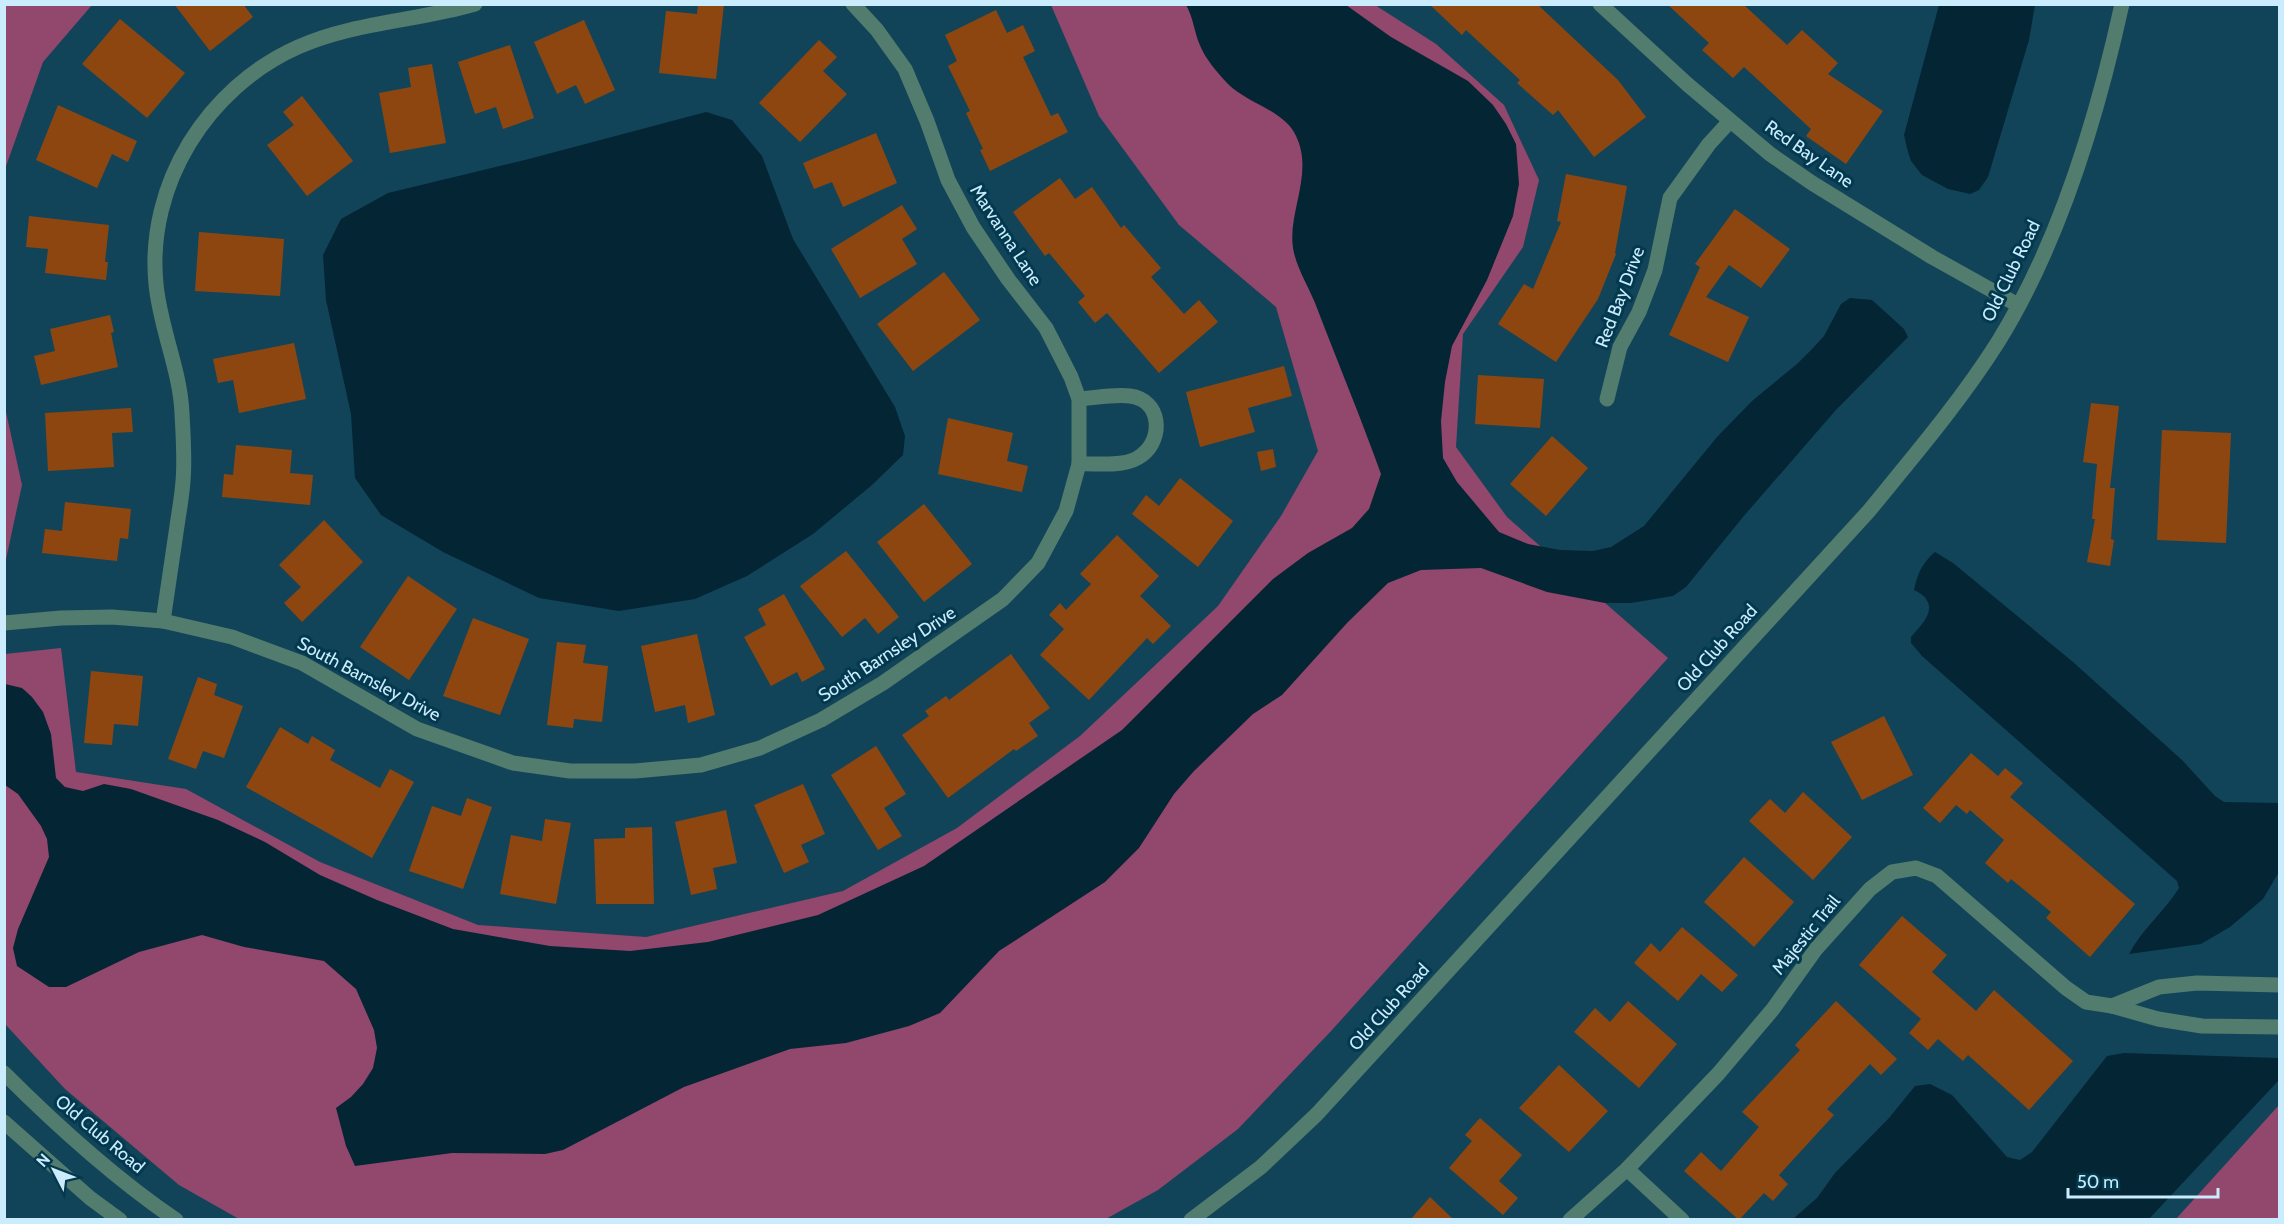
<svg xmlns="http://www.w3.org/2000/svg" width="2284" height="1224" viewBox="0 0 2284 1224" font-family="Cabin,sans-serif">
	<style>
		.green { fill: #92476c }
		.water { fill: #042534 }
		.building { fill: #8e4610 }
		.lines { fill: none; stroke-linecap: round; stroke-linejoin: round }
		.street { stroke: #527c6d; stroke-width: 15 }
		.labels { text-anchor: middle; stroke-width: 6; stroke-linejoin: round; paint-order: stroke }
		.street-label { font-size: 18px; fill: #cbecfd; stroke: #03394e }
	</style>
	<rect width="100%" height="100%" fill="#124459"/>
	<g class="green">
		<polygon points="5,4 92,5 43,62 5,169"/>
		<polygon points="1051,5 1375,5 1436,44 1504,105 1539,180 1523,247 1463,334 1456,447 1507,517 1668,658 1332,1030 1238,1129 1158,1190 1104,1220 239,1219 179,1185 65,1089 5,1024 5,654 61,648 76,772 186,789 320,862 478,925 646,937 843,891 957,828 1080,736 1218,606 1281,516 1318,451 1276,307 1179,225 1099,116"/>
		<polygon points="4,403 22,485 5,564 4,564"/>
		<polygon points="2279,1105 2279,1219 2176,1219"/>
	</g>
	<g class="water">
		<path d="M1186,5h160l45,32 77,44 25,24 13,19 10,20 3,40 -6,32 -26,64 -35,66 -7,36 -4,39 2,37 14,24 42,50 29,12 32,6 33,1 18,-4 33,-21 73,-89 35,-36 45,-37 16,-16 11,-12 17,-32 9,-6 22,2 32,29 4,8 -73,74 -92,106 -57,70 -13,9 -42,7h-26l-58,-11 -66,-24 -60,2 -33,13 -41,40 -65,72 -29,19 -59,57 -20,23 -35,54 -34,34 -106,69 -59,62 -31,13 -63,17 -56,6 -106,38 -121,63 -18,4 -93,-1 -97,13 -9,-20 -10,-38 15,-11 12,-13 10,-16 4,-20 -3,-18 -18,-41 -32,-28 -80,-14 -42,-12 -63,17 -73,35h-17l-32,-21 -4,-18 5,-19 31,-72 -2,-18 -6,-13 -23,-32 -13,-9v-101l17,4 10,9 11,15 8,22 5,44 9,9 18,4 21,-7 27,5 87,31 47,22 55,33 57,25 76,29 97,17 80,5 78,-9 110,-27 106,-49 198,-136 151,-151 35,-26 44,-25 17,-19 12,-35c-20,-56 -43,-111 -64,-166 -7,-19 -18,-35 -23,-55 -9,-38 21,-78 2,-117 -12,-26 -48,-32 -68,-52 -11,-12 -23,-25 -29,-41 -5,-13 -6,-26 -13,-38z"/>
		<polygon points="1939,5 2035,5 2029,40 1988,177 1979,190 1970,194 1948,189 1922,175 1911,161 1908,152 1904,135"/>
		<polygon points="706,112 732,120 762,156 793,239 895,407 905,436 903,455 872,485 813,534 747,576 695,599 619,611 539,598 443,552 381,515 355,478 351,414 326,300 323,255 341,219 388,193 525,160"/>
		<path d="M1935,552l18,11 120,99 109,98 33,36 9,6 55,1v69l-16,27 -33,28 -29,17 -72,10c13,-25 35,-42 50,-66l-2,-7 -255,-225 -11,-13v-6c8,-10 25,-24 15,-38 -2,-4 -8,-7 -12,-9 3,-16 9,-28 21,-38z"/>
		<polygon points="2124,1053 2279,1058 2279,1080 2149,1219 1793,1219 1817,1198 1835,1173 1889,1118 1915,1086 1930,1084 1952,1095 2007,1157 2020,1160 2032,1152 2107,1056"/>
	</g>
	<g class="building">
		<polygon points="174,4 243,4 253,17 210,51"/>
		<polygon points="698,4 724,4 716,79 659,73 666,11 697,14"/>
		<polygon points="1429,4 1537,4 1618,80 1646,117 1594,157 1558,110 1553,115 1517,83 1520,80 1466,30 1462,35"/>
		<polygon points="1667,4 1743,4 1787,45 1802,30 1838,63 1828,74 1883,111 1846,164 1806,136 1811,129 1744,67 1733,78 1702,50 1709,43"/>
		<polygon points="996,10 1007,33 1023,25 1035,51 1023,57 1051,116 1058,113 1068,132 990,171 980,150 983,149 966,113 970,111 948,66 957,61 945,35"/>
		<polygon points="120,19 185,73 147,118 82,64"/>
		<polygon points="584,20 615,90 585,104 576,85 557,94 534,42"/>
		<polygon points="819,40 837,57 823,71 847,94 800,142 759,103"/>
		<polygon points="510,45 534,118 503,129 496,107 475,114 458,62"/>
		<polygon points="432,64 446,143 390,153 379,93 411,87 408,68"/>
		<polygon points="302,96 353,161 307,196 267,145 294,125 283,112"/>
		<polygon points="58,105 137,141 128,162 112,154 97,188 36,160"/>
		<polygon points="876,133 897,183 843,207 832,182 814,189 803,163"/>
		<polygon points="1566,174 1627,186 1615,253 1616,254 1598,299 1556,362 1498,324 1524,284 1533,289 1561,222 1557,221"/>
		<polygon points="1060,178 1075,199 1092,187 1121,228 1124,225 1161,268 1151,277 1184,314 1199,300 1218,322 1159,373 1107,313 1095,323 1078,302 1085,296 1049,253 1045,256 1013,212"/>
		<polygon points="902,205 917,229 902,239 917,264 860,298 831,249"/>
		<polygon points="1735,209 1790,249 1761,288 1729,265 1706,297 1749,317 1728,362 1669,335 1700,267 1695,264"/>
		<polygon points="29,216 109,225 105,262 108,262 106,280 45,273 48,249 26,247"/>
		<polygon points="199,232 284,239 280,296 195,291"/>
		<polygon points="944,272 980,320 913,371 877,324"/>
		<polygon points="110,315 114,332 111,333 118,367 41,385 34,356 55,351 50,329"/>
		<polygon points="294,343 306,399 239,413 233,380 218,383 213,359"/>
		<polygon points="1284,366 1292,396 1248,408 1255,432 1200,447 1186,392"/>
		<polygon points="1478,375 1544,379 1540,428 1475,424"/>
		<polygon points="2091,403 2119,406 2110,488 2115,488 2111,539 2114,540 2110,566 2087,562 2095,519 2092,519 2097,464 2083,462"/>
		<polygon points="131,408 133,432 112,433 114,467 48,471 45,413"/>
		<polygon points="948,418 1013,433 1007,461 1028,466 1022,492 938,474"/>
		<polygon points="2162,430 2231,433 2226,543 2157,540"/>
		<polygon points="1552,436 1588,468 1546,516 1510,484"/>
		<polygon points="236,445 292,450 290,473 313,475 310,505 222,497 224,474 233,475"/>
		<polygon points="1273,449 1276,467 1261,471 1257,452"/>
		<polygon points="1180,478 1233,521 1198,567 1132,514 1146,495 1159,506"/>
		<polygon points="65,502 131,509 128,539 120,538 117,561 42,553 45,529 62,531"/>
		<polygon points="924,504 972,564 924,602 877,542"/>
		<polygon points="324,520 363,562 302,622 284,603 301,587 279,565"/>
		<polygon points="1117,535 1159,576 1140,596 1171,626 1153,644 1147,638 1089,700 1040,655 1064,629 1049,615 1060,603 1066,610 1091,584 1080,574"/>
		<polygon points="846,551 899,617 878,634 865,618 842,637 800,586"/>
		<polygon points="408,576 457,609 409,680 360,647"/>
		<polygon points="784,594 825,669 802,682 797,672 771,686 744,637 766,625 758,609"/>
		<polygon points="473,618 529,639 500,715 443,696"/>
		<polygon points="697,634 715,715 688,723 685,705 655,712 641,646"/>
		<polygon points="557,642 586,645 583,663 608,666 602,722 574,719 573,728 547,725"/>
		<polygon points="1011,654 1050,708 1029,723 1038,736 1016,751 1014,749 948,798 902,735 929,716 925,711 946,696 949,700"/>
		<polygon points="91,671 143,676 138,726 114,724 112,745 84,743"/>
		<polygon points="198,677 217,684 214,695 243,706 224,758 203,751 196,769 168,759"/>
		<polygon points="1884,716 1913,775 1862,800 1831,742"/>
		<polygon points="280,727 308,744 312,736 335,750 330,760 380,788 390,769 414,782 372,858 246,787"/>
		<polygon points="876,746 906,794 884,808 902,836 878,850 831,775"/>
		<polygon points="1971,753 1998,776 2005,768 2023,783 2010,797 2135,904 2090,957 2046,918 2051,912 2011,879 2008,883 1985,863 2004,840 1970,810 1967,814 1956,805 1940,823 1923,808"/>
		<polygon points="803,784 825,834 801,845 809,862 784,873 754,805"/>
		<polygon points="1803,792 1852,837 1813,880 1749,821 1770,799 1785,813"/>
		<polygon points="467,798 492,807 463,889 409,871 432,806 461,816"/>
		<polygon points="726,810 737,863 713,868 717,889 691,895 675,822"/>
		<polygon points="545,819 571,823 556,904 500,894 511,835 542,841"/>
		<polygon points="652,827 654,904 596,904 594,839 625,838 625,828"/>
		<polygon points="1744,857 1794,902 1754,947 1704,902"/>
		<polygon points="1902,916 1947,955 1932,972 1976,1011 1994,990 2073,1061 2029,1110 1968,1055 1963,1061 1938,1039 1928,1050 1909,1033 1921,1019 1859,965"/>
		<polygon points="1682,927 1738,975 1722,992 1701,974 1678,1001 1634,963 1651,943 1660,952"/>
		<polygon points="1628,1001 1677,1044 1639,1088 1574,1032 1595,1008 1610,1022"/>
		<polygon points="1836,1001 1897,1059 1881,1075 1870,1064 1827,1109 1834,1115 1779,1175 1788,1184 1773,1201 1764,1193 1739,1220 1684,1171 1701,1152 1721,1171 1759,1127 1742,1112 1800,1050 1795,1045"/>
		<polygon points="1559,1065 1608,1111 1569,1152 1519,1108"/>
		<polygon points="1480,1118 1522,1155 1499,1181 1518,1198 1503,1215 1449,1168 1472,1141 1465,1135"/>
		<polygon points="1430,1197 1454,1220 1410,1220"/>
	</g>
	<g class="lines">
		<g class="street">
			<polyline points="1600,4 1687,84 1770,154 1812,183 1932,257 2018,305"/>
			<path d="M1079,399c16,-1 35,-5 51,-3 31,4 34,42 12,59 -16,13 -43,8 -63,9"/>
			<polyline points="1607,399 1620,347 1639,312 1655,270 1670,198 1709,144 1730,121"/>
			<path d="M163,621c5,-32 9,-63 14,-95 2,-14 5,-30 6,-45 2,-22 0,-46 -1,-68 -2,-44 -22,-85 -26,-129 -10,-100 52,-197 142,-237 56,-25 119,-26 177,-43"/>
			<polyline points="4,623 61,618 112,617 163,621 232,637 302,663 417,729 513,763 570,771 635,771 701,765 760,748 821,720 883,683 1003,599 1038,563 1066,511 1079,464 1079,399 1071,377 1046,328 1008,279 973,227 948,180 927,121 905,69 877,30 853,4"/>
			<polyline points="2112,1006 2159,987 2197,983 2280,985"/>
			<path d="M4,1073c54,54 109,104 172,147"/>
			<polyline points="4,1122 90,1198 120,1220"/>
			<polyline points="1627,1169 1682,1220"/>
			<path d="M1191,1220l70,-53 56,-53 551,-602c45,-55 92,-110 130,-170 62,-100 99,-224 124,-338"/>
			<polyline points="1570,1220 1627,1169 1718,1074 1773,1009 1816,949 1870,889 1892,872 1916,868 1937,876 2066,988 2086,1002 2112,1006 2158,1019 2202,1026 2280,1027"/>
		</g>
	</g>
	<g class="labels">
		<g class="street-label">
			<text transform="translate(1809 154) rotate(35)" y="6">Red Bay Lane</text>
			<text transform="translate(1006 235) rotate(57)" y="6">Marvanna Lane</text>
			<text transform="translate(2011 271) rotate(-64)" y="6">Old Club Road</text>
			<text transform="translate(1620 297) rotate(-69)" y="6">Red Bay Drive</text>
			<text transform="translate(1717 648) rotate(-48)" y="6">Old Club Road</text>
			<text transform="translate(887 654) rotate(-33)" y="6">South Barnsley Drive</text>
			<text transform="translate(369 679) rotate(28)" y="6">South Barnsley Drive</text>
			<text transform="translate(1806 935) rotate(-51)" y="6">Majestic Trail</text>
			<text transform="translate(1389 1007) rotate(-48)" y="6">Old Club Road</text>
			<text transform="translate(100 1134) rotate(40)" y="6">Old Club Road</text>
		</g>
	</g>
	<rect width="2284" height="1224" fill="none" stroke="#cbecfd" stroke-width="12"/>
	<g transform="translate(54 1170) rotate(312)" stroke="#03394e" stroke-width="4.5" paint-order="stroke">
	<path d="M0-4.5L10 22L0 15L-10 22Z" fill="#cbecfd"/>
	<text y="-9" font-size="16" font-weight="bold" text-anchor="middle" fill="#cbecfd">N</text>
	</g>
	<path d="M2068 1188v9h150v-9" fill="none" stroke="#cbecfd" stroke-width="3"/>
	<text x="2077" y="1188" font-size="18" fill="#cbecfd" stroke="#03394e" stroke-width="4.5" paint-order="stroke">50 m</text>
</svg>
